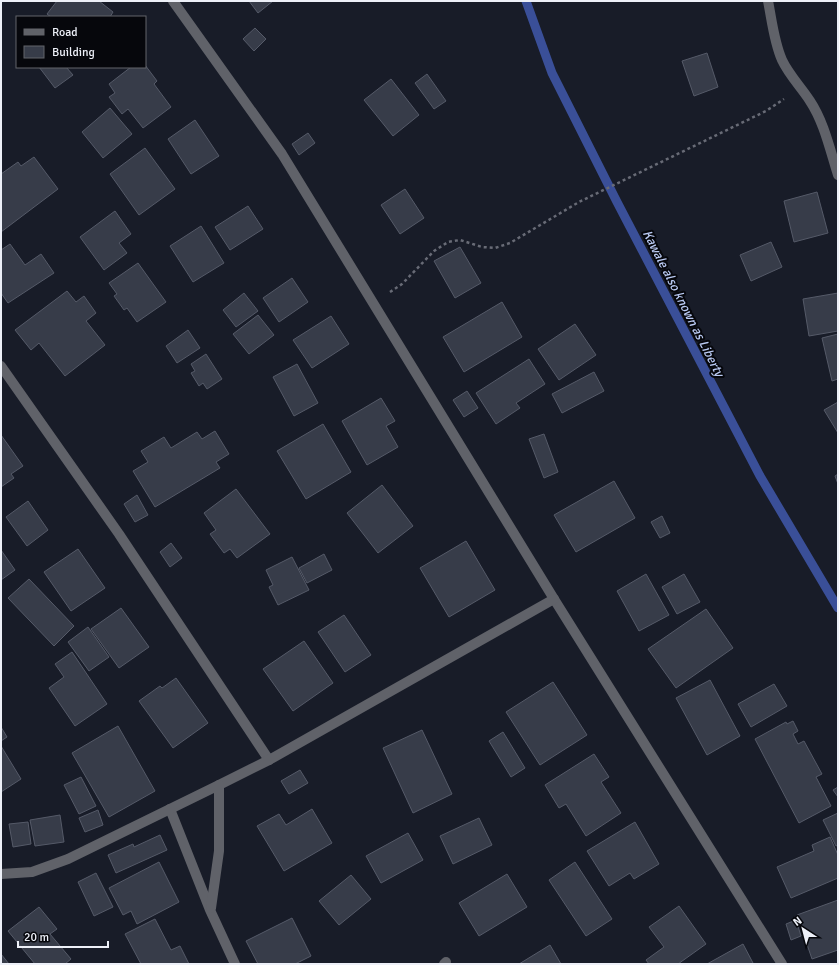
<svg xmlns="http://www.w3.org/2000/svg" width="839" height="965" viewBox="0 0 839 965" font-family="Signika,sans-serif">
	<style>
		.lines { fill: none; stroke-linecap: round; stroke-linejoin: round }
		.stream { stroke: #3a4f98; stroke-width: 9 }
		.building { fill: #373c49; stroke: #555a68 }
		.path { stroke: #686b76; stroke-width: 2.5; stroke-dasharray: 3 3; stroke-linecap: butt }
		.minor { stroke: #606269; stroke-width: 10 }
		.labels { text-anchor: middle; stroke-width: 4; stroke-linejoin: round; paint-order: stroke }
		.water-label { font-size: 13px; font-style: italic; fill: #bacaf3; stroke: #06070c }
	</style>
	<rect width="100%" height="100%" fill="#181c28"/>
	<g class="lines">
		<polyline class="stream" points="526,1 552,73 617,202 760,476 838,608"/>
	</g>
	<g class="building">
		<polygon points="57,1 99,1 113,12 110,17 51,17 47,14"/>
		<polygon points="249,1 273,1 258,13"/>
		<polygon points="255,28 266,39 254,51 243,39"/>
		<polygon points="707,53 718,87 694,96 682,61"/>
		<polygon points="145,65 157,81 154,84 171,107 143,128 128,109 122,114 109,97 115,93 109,84 131,67 145,67"/>
		<polygon points="39,67 66,67 73,75 55,88"/>
		<polygon points="427,74 446,101 434,109 415,83"/>
		<polygon points="391,79 419,115 393,136 364,100"/>
		<polygon points="110,108 132,134 103,158 82,132"/>
		<polygon points="195,120 219,156 191,174 168,139"/>
		<polygon points="308,133 315,143 299,155 292,144"/>
		<polygon points="145,148 175,189 139,215 110,174"/>
		<polygon points="34,157 58,189 1,232 1,174 18,162 21,166"/>
		<polygon points="405,189 424,218 400,234 381,205"/>
		<polygon points="817,192 828,233 794,242 784,201"/>
		<polygon points="248,206 263,229 230,250 215,227"/>
		<polygon points="115,211 131,234 119,243 127,253 104,270 80,237"/>
		<polygon points="201,226 224,263 193,282 170,246"/>
		<polygon points="771,242 782,267 751,281 740,255"/>
		<polygon points="10,244 25,265 41,254 54,273 8,303 1,293 1,250"/>
		<polygon points="460,247 481,283 455,298 434,261"/>
		<polygon points="138,263 166,302 137,322 127,308 124,310 114,296 117,294 109,283"/>
		<polygon points="292,278 308,302 279,322 263,298"/>
		<polygon points="67,291 76,302 84,296 96,313 86,321 105,345 65,376 39,343 31,350 15,330"/>
		<polygon points="244,293 258,311 236,327 223,310"/>
		<polygon points="838,293 838,331 809,336 803,299"/>
		<polygon points="502,302 522,337 464,372 443,337"/>
		<polygon points="258,315 274,335 249,354 233,334"/>
		<polygon points="331,316 349,344 312,368 293,340"/>
		<polygon points="575,324 596,355 559,380 538,349"/>
		<polygon points="188,330 200,348 177,363 166,346"/>
		<polygon points="838,334 838,379 832,381 822,338"/>
		<polygon points="206,354 222,379 207,389 203,383 199,386 191,373 195,371 191,364"/>
		<polygon points="529,359 545,384 516,403 520,408 496,424 476,393"/>
		<polygon points="297,364 318,403 294,416 273,377"/>
		<polygon points="594,372 604,391 562,413 552,394"/>
		<polygon points="467,391 478,408 464,417 453,400"/>
		<polygon points="381,398 395,421 386,426 398,447 367,465 342,421"/>
		<polygon points="838,402 838,433 824,410"/>
		<polygon points="323,424 351,472 306,499 277,451"/>
		<polygon points="215,431 229,454 216,462 220,468 155,507 133,471 148,462 141,451 164,437 171,448 197,432 202,439"/>
		<polygon points="544,434 558,472 544,478 529,439"/>
		<polygon points="1,435 23,466 11,474 14,478 1,487"/>
		<polygon points="838,474 838,484 835,476"/>
		<polygon points="614,481 635,518 576,552 554,515"/>
		<polygon points="382,485 413,526 378,553 347,513"/>
		<polygon points="236,489 270,534 237,558 230,549 224,553 210,534 216,530 204,513"/>
		<polygon points="137,495 148,515 135,522 124,504"/>
		<polygon points="28,501 48,530 27,546 6,517"/>
		<polygon points="662,516 670,533 660,538 651,522"/>
		<polygon points="466,541 495,590 449,617 420,568"/>
		<polygon points="171,543 182,558 170,567 160,552"/>
		<polygon points="78,549 105,588 71,611 44,572"/>
		<polygon points="1,550 15,570 1,580"/>
		<polygon points="324,554 332,570 307,583 299,568"/>
		<polygon points="292,557 309,590 278,605 269,587 273,585 266,570"/>
		<polygon points="646,574 669,615 639,631 617,591"/>
		<polygon points="684,574 700,602 677,614 662,587"/>
		<polygon points="29,579 74,626 54,646 8,598"/>
		<polygon points="121,608 149,647 119,668 91,629"/>
		<polygon points="706,609 733,648 676,688 648,649"/>
		<polygon points="344,615 371,655 345,672 318,632"/>
		<polygon points="88,627 109,657 89,671 68,642"/>
		<polygon points="304,641 333,683 293,711 263,669"/>
		<polygon points="72,652 107,704 75,726 49,688 64,677 55,664"/>
		<polygon points="176,678 208,723 173,748 139,701 160,686 162,688"/>
		<polygon points="710,680 740,736 707,755 676,698"/>
		<polygon points="553,682 587,735 540,765 506,712"/>
		<polygon points="774,684 787,706 751,727 738,704"/>
		<polygon points="793,721 798,731 793,734 798,744 804,741 822,774 816,777 831,806 799,823 755,739 786,722 787,724"/>
		<polygon points="118,726 155,791 109,817 72,753"/>
		<polygon points="1,727 7,737 1,741"/>
		<polygon points="422,730 452,794 413,813 383,748"/>
		<polygon points="503,732 525,768 511,777 489,741"/>
		<polygon points="1,746 21,779 1,792"/>
		<polygon points="594,754 609,777 601,782 621,813 586,836 566,804 559,808 545,785"/>
		<polygon points="300,770 308,783 289,794 281,781"/>
		<polygon points="81,777 96,806 79,814 64,785"/>
		<polygon points="838,787 838,797 833,790"/>
		<polygon points="312,809 332,843 284,871 257,826 279,814 286,825"/>
		<polygon points="98,810 103,825 85,832 79,818"/>
		<polygon points="838,813 838,845 836,846 823,820"/>
		<polygon points="60,815 64,842 35,846 30,820"/>
		<polygon points="479,818 492,845 453,864 440,836"/>
		<polygon points="28,822 31,844 13,847 9,824"/>
		<polygon points="635,822 659,864 634,879 630,873 609,886 587,851"/>
		<polygon points="408,833 423,860 381,883 366,856"/>
		<polygon points="160,835 167,850 116,873 108,855 133,844 134,847"/>
		<polygon points="830,837 838,855 838,878 791,898 777,867 814,851 812,845"/>
		<polygon points="159,862 179,902 137,924 131,911 123,915 109,888"/>
		<polygon points="575,862 612,919 586,936 549,880"/>
		<polygon points="96,873 113,907 94,916 78,882"/>
		<polygon points="507,874 527,907 479,936 459,903"/>
		<polygon points="351,875 371,899 339,925 319,901"/>
		<polygon points="838,900 838,950 812,959 797,915"/>
		<polygon points="679,906 706,944 678,964 649,964 646,960 664,947 649,927"/>
		<polygon points="39,907 57,929 50,934 71,959 65,964 35,964 8,931"/>
		<polygon points="292,918 311,956 295,964 258,964 246,941"/>
		<polygon points="155,919 171,950 180,946 189,964 141,964 125,934"/>
		<polygon points="796,920 801,936 791,940 786,924"/>
		<polygon points="743,944 753,963 751,964 707,964"/>
		<polygon points="550,945 561,964 519,964"/>
		<polygon points="1,954 9,964 1,964"/>
	</g>
	<g class="lines">
		<polyline class="path" points="390,292 402,284 434,251 448,242 460,240 482,247 495,248 510,243 579,202 766,111 784,99"/>
		<g class="minor">
			<polyline points="173,1 282,154 554,599 782,964"/>
			<path d="M768,1c4,20 6,41 14,59 7,15 19,27 28,41 14,21 20,49 28,74"/>
			<polyline points="1,366 119,534 269,760"/>
			<polyline points="170,809 210,910 235,964"/>
			<polyline points="1,874 32,872 68,859 219,785 269,760 554,599"/>
			<polyline points="211,908 219,851 219,785"/>
			<polyline points="444,964 446,962"/>
		</g>
	</g>
	<g class="labels">
		<g class="water-label">
			<text transform="translate(684 303) rotate(63)" y="5">Kawale also known as Liberty</text>
		</g>
	</g>
	<rect width="839" height="965" fill="none" stroke="#edf0f8" stroke-width="4"/>
	<rect x="16" y="16" width="130" height="52" fill="#06070c" stroke="#62646a"/>
	<rect x="24" y="29" width="20" height="6" fill="#606269" stroke="#62646a"/>
	<text x="52" y="36" font-size="12" fill="#edf0f8">Road</text>
	<rect x="24" y="46" width="20" height="12" fill="#373c49" stroke="#62646a"/>
	<text x="52" y="56" font-size="12" fill="#edf0f8">Building</text>
	<g transform="translate(803 929) rotate(324)" stroke="#06070c" stroke-width="3" paint-order="stroke">
	<path d="M0-3L7 15L0 10L-7 15Z" fill="#edf0f8"/>
	<text y="-6" font-size="11" font-weight="bold" text-anchor="middle" fill="#edf0f8">N</text>
	</g>
	<path d="M18 941v6h90v-6" fill="none" stroke="#edf0f8" stroke-width="2"/>
	<text x="24" y="941" font-size="12" fill="#edf0f8" stroke="#06070c" stroke-width="3" paint-order="stroke">20 m</text>
</svg>
